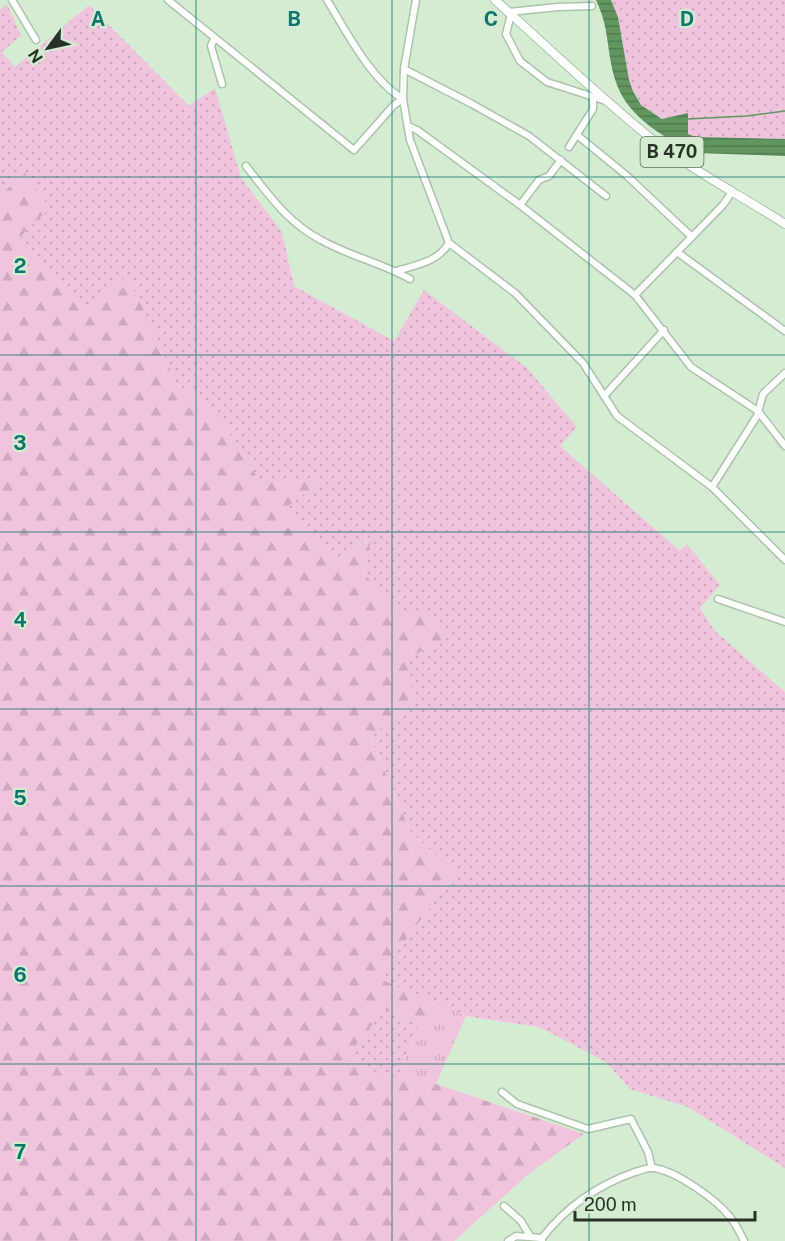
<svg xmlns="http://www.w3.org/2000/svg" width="785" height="1241" viewBox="0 0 785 1241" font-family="'Public Sans',sans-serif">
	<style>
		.grass { fill: url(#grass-dots) }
		.forest { fill: url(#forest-firs) }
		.park { fill: url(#park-tufts) }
		.water { fill: url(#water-rules) }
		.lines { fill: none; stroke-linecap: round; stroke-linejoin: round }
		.stream { stroke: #629660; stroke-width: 1.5 }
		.minor-casing { stroke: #abc4aa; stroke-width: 9 }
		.major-casing { stroke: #abc4aa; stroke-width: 10 }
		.minor { stroke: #fff; stroke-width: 6 }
		.major { stroke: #fff; stroke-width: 8 }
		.grid { fill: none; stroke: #0f766e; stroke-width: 1.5; stroke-opacity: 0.55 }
		.labels { text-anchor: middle; stroke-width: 4.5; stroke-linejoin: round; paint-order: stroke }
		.shield { fill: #d4edd2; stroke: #5c6a5a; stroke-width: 1.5 }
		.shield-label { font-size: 18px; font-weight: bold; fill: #283227 }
		.grid-label { font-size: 20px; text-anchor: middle; font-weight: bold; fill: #0f766e; stroke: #d4edd2; stroke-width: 4.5; stroke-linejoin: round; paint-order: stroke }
	</style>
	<defs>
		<pattern id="grass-dots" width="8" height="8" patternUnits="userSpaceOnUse" patternTransform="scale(1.5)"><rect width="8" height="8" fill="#f1c4de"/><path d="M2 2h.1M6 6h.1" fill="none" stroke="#cfa9be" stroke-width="1.8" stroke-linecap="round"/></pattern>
		<pattern id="forest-firs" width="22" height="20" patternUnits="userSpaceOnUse" patternTransform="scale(1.5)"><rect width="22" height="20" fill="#f1c4de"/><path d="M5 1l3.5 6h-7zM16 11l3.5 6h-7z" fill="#cfa9be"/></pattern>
		<pattern id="park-tufts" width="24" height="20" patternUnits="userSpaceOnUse" patternTransform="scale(1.5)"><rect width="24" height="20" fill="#f1c4de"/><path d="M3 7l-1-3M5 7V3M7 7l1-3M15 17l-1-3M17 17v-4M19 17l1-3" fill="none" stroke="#cfa9be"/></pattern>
		<pattern id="water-rules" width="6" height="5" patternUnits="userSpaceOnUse" patternTransform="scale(1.5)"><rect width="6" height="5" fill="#629660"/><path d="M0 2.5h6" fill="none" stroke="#517b4f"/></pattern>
	</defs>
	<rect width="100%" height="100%" fill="#d4edd2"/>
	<g class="grass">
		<polygon points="611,0 785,0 785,139 696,137 688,135 641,105 629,81 618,17"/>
		<polygon points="7,4 21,35 2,52 15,67 89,5 189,106 215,88 241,178 282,232 294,286 394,341 424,290 527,368 577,427 560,446 680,551 687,544 720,585 700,608 715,631 785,692 785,1168 688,1107 630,1089 606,1062 539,1027 466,1016 377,978 455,874 410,831 370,735 413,708 408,658 449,636 403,620 363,572 371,537 340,560 283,509 322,481 261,483 216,412 176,383 128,276 83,310 20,237 25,173 0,195 0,9"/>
		<polygon points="385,1009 419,1024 398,1077 383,1078 347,1056"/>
	</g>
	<polygon class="forest" points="25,173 50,208 20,237 83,310 128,275 176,383 216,412 261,483 323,480 284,509 340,560 372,537 363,572 403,619 421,608 449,636 409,658 413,708 370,736 410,831 455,874 377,978 435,1001 419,1024 385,1009 347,1056 383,1078 398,1077 436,1084 584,1134 531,1172 454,1241 0,1241 0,195"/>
	<polygon class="park" points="435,1001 466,1016 436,1084 398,1077 419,1024"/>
	<path class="water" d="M596,0h15l7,17 11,63 4,11 8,14 21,14 26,-6v21l8,3 89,2v17l-89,-3c-30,-14 -67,-35 -79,-68 -8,-20 -8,-43 -13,-63 -2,-8 -5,-15 -8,-22z"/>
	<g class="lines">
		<polyline class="stream" points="688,119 746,116 785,111"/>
		<g class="minor-casing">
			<g id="minor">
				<polyline points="12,0 36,40"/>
				<path d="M168,0l186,150 40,-45 9,-6c-32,-19 -57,-68 -76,-99"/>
				<polyline points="416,0 404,69 403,99 410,140 449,243 515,293 583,363 617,416 712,487 785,560"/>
				<polyline points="509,12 558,7 592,6"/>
				<polyline points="511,14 506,34 520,61 547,82 606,101"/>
				<polyline points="214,39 211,46 222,84"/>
				<polyline points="404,69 472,104 529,136 606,196"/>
				<polyline points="408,126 417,130 520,205 635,295 691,367 758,411 785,446"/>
				<polyline points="577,135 626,175 692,237"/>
				<polyline points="569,147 593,109 593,98"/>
				<path d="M246,166c22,28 42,57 75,74 28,16 61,23 89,39"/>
				<polyline points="520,205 539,180 549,176 561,160"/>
				<polyline points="677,252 785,331"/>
				<path d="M396,271c20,-6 42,-9 53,-28"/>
				<polyline points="635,295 723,205 732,192"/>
				<polyline points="604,396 664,330"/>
				<polyline points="712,487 757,416 763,394 785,373"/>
				<polyline points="718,599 785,622"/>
				<polyline points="502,1092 517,1104 588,1129 631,1119 648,1152 652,1168"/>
				<polyline points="504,1206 521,1221 530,1236"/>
				<polyline points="508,1241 516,1236 542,1238"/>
				<path d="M542,1241v-3c24,-31 56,-53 93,-66 5,-1 13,-5 18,-4 22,2 64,32 77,49 6,7 10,16 14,24"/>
			</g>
		</g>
		<g class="major-casing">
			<path id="major" d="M495,0c53,47 103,96 158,140 40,31 89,56 132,84"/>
		</g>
		<use href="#minor" class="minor"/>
		<use href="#major" class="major"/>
	</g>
	<path class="grid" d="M196,0v1241M392,0v1241M589,0v1241M0,177h785M0,355h785M0,532h785M0,709h785M0,886h785M0,1064h785"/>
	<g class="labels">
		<rect class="shield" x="640.5" y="137" width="63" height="30" rx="4.5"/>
		<g class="shield-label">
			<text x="672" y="158">B 470</text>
		</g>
	</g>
	<g class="grid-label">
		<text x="98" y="26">A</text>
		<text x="294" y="26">B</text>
		<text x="491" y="26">C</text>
		<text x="687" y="26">D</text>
		<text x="20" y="273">2</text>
		<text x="20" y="450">3</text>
		<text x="20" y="627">4</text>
		<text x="20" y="805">5</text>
		<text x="20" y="982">6</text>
		<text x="20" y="1159">7</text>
	</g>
	<g transform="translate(48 48) rotate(237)" stroke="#d4edd2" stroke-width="4.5" paint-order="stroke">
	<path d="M0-4.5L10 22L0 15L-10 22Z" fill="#283227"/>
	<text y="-9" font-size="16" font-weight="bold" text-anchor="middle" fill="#283227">N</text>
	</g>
	<path d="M575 1211v9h180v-9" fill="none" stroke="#283227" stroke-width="3"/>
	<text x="584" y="1211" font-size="18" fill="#283227" stroke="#d4edd2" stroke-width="4.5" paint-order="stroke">200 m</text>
</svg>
